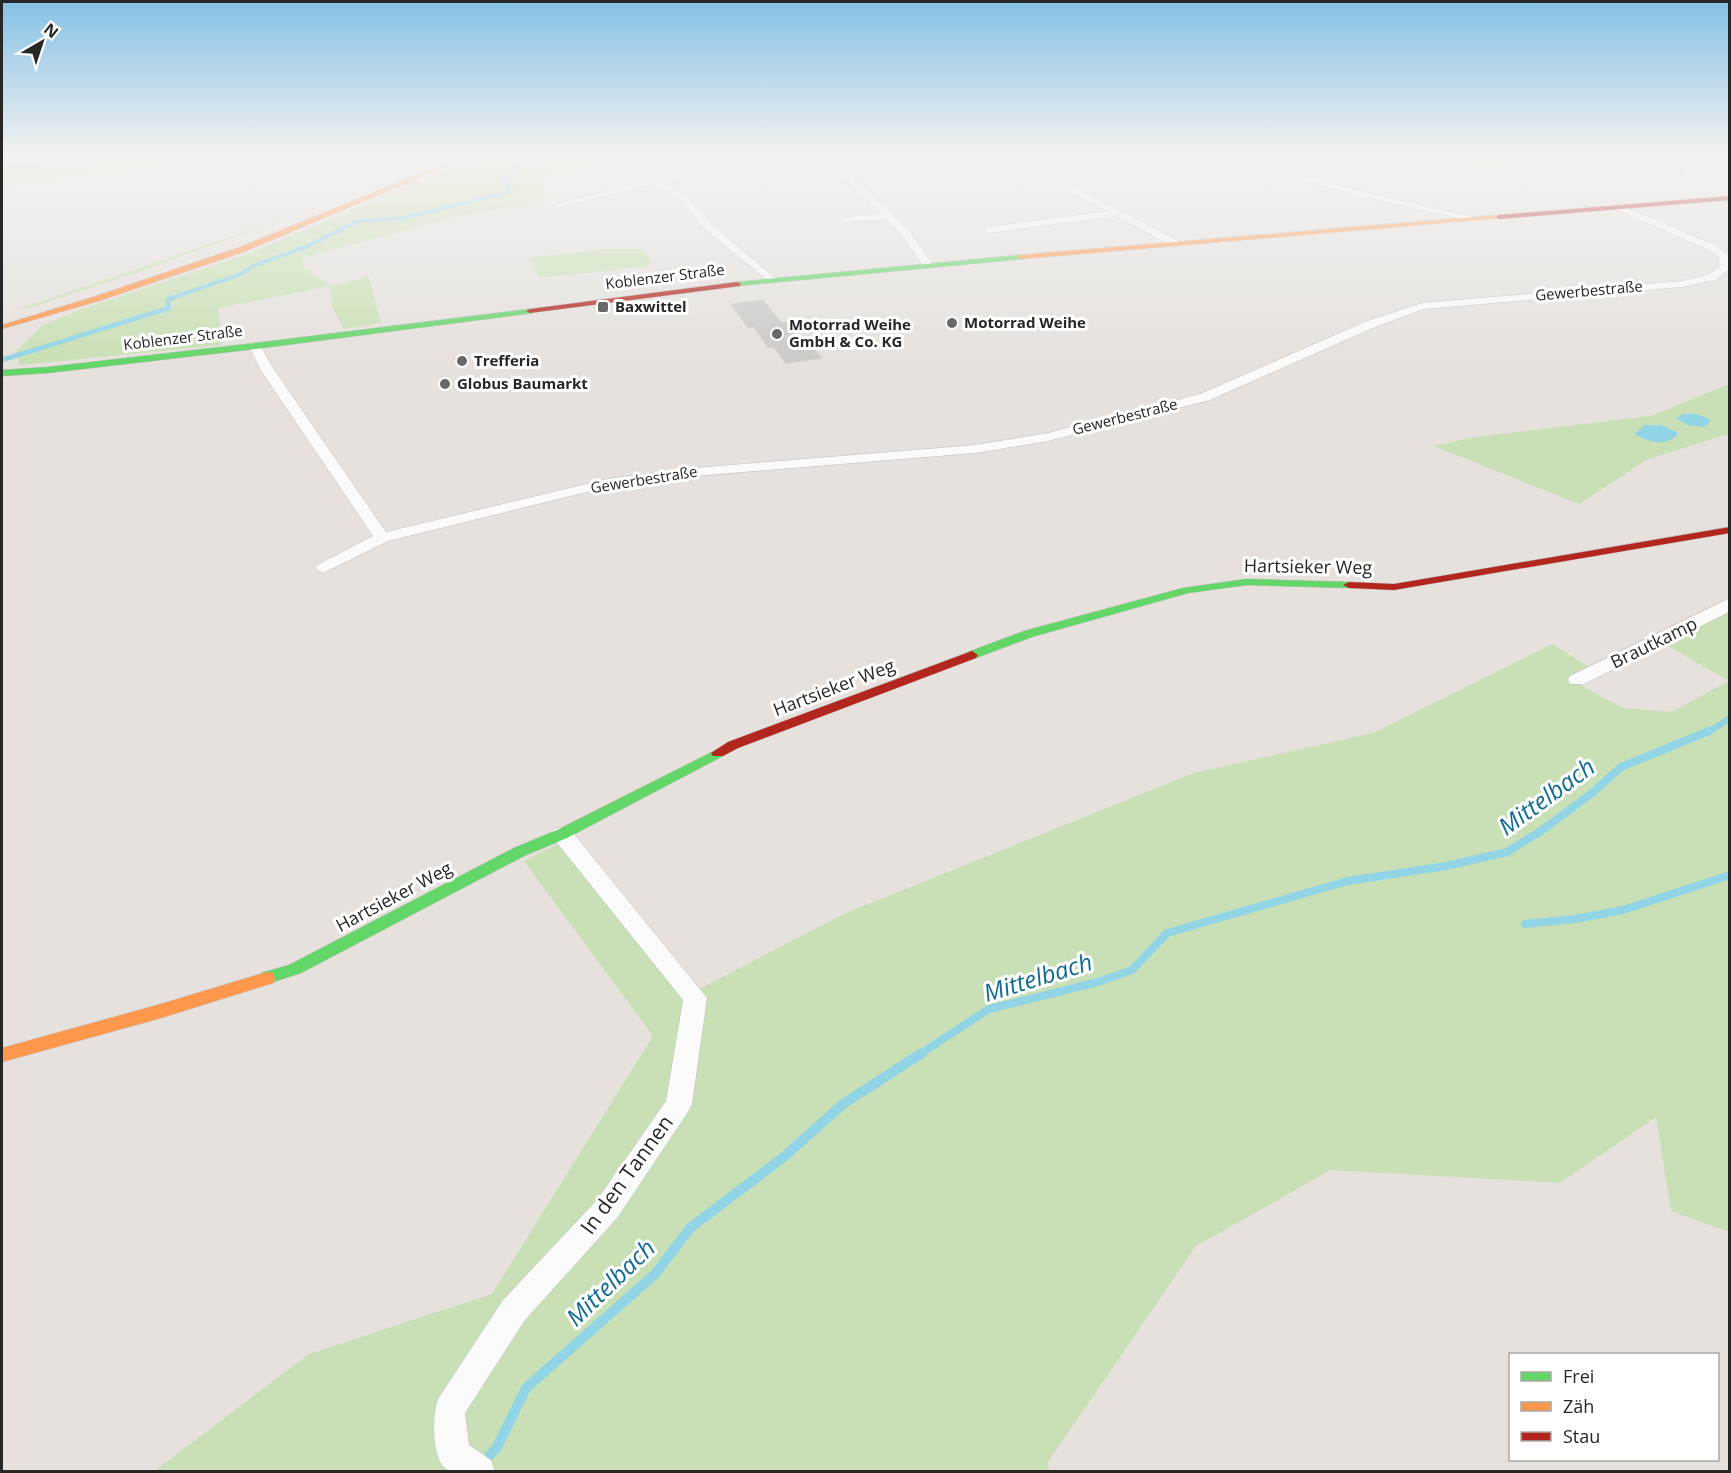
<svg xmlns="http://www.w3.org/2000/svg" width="1731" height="1473" viewBox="0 0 1731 1473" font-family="'Open Sans',sans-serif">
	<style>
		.industrial { fill: #d9d6d9 }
		.green { fill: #c9e0b6 }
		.water { fill: #91d4e6 }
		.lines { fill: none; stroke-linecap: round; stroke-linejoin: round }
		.stream-far4 { stroke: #91d4e6; stroke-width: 4 }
		.stream-far3 { stroke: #91d4e6; stroke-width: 4.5 }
		.stream-far2 { stroke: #91d4e6; stroke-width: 6 }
		.stream-far1 { stroke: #91d4e6; stroke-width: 8 }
		.stream { stroke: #91d4e6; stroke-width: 10 }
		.building { fill: #ccc9c6; stroke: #d0cdc9; stroke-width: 1.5 }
		.street-casing { stroke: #bfbdbe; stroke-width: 1 }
		.fast-casing { stroke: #bfbdbe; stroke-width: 1 }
		.slow-casing { stroke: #bfbdbe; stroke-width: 1 }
		.jam-casing { stroke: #bfbdbe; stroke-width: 1 }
		.street { fill: #fbfafa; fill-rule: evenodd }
		.fast { fill: #63d668; fill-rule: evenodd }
		.slow { fill: #ff974d; fill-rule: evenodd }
		.jam { fill: #b3261e; fill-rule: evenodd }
		.poi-dot { fill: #6a6867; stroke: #fff; stroke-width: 2 }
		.labels { text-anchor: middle; stroke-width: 6; stroke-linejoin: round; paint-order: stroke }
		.far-street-label { font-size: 15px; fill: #272727; stroke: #fff }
		.far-poi-label { font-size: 15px; font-weight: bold; fill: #272727; stroke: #fff; text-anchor: start }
		.street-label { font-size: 18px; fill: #272727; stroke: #fff }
		.near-street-label { font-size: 21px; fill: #272727; stroke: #fff }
		.near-water-label { font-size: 24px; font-style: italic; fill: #106b92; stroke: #fff }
	</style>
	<rect width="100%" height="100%" fill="#e6e1dd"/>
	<polygon class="industrial" points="1458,155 1676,155 1685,176 1600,167 1554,168"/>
	<g class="green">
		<polygon points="2,155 270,155 2,185"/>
		<polygon points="485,155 662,155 536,179 546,200 447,219 302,258 304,268 331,286 369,277 381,323 344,329 332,306 330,286 219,308 221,345 20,365 15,352 43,325 79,310 250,253"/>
		<path d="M1082,155h39l-2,5 -6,2 -1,8c-16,2 -22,-3 -30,-15z"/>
		<path d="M1396,155h62l96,13c-54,2 -106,0 -158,-13z"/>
		<polygon points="300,213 147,269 29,308 16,310"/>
		<polygon points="604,249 642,249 652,263 649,266 540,278 529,258"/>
		<polygon points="1729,384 1729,434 1648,459 1579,504 1434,446 1475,437 1651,416"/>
		<polygon points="1729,611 1729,1232 1671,1211 1656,1117 1560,1183 1331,1170 1196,1246 1048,1462 1049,1471 153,1472 309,1354 492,1294 653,1036 524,861 561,842 699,989 846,913 1194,773 1373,733 1552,644 1591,668 1569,679 1623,708 1671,712 1729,681 1666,645"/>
	</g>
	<g class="water">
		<polygon points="1682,414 1696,414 1710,419 1710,422 1704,427 1687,425 1677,419"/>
		<path d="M1645,425h16l16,7v3c-13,13 -29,6 -43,-1z"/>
	</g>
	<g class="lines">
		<g class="stream-far4">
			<polyline points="2,157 17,155"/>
			<polyline points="1098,160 1104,155"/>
			<polyline points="2,166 49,164 124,155"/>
			<polyline points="512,191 505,187 509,182 500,179 517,171 515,168 538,155"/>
			<polyline points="169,299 241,274 253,266 306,247 358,221 404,218 510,192"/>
		</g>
		<polyline class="stream-far3" points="2,360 169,308 167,300 173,298"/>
		<polyline class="stream-far2" points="1707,733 1730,718"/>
		<g class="stream-far1">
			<polyline points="1525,924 1575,919 1623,910 1730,875"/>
			<polyline points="920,1054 989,1009 1098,982 1132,970 1167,933 1348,881 1446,866 1507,852 1541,831 1592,793 1621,767 1709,731"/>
		</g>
		<polyline class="stream" points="482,1464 497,1447 526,1388 655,1274 690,1228 785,1156 843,1104 922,1053"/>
	</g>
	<polygon class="building" points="763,300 781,323 786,322 801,342 808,342 821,358 786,363 774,347 768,347 754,327 748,327 731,304"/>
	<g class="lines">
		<g class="street-casing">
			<g id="street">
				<polygon points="773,155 791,155 694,173 660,182 687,196 710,223 775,278 777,280 771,283 702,227 681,200 651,184 559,208 554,205 694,167"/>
				<polygon points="822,155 831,155 908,229 933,265 932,267 924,267 900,233 886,219 843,222 842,220 847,217 881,214"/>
				<polygon points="1219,155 1231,155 1360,191 1481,219 1476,222 1355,195"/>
				<polygon points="1069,184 1180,242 1181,244 1172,246 1116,216 988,233 983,230 988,227 1108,211 1066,189 1066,185"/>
				<polygon points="1618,204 1717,246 1729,256 1729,269 1715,280 1682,287 1424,309 1375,327 1210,400 1048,441 975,453 683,477 607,487 388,541 323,573 315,568 317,565 373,536 260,369 249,346 251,343 259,343 273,368 386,532 607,479 683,469 975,445 1048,433 1200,394 1367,321 1422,303 1682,281 1707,275 1719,268 1719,257 1709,250 1615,209 1613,207"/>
				<polygon points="1730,598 1730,611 1723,615 1584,684 1570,684 1568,680 1570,676"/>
				<path d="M562,827l8,2 137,169 -15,106 -4,8 -71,106 -92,102 -60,93 4,32 22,15 4,12c-11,0 -38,1 -47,-2 -17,-8 -16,-56 -10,-71l65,-99 94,-100 69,-99 17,-101 -129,-161 -3,-5 3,-5z"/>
			</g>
		</g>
		<g class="fast-casing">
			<g id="fast">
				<polygon points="1021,255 1025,257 1024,259 737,286 733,284 737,282"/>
				<polygon points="530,309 534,311 533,313 255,349 48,373 2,376 2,370 48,367 255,343"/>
				<polygon points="1247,579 1349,582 1355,585 1349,588 1247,585 1188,593 1032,637 976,658 968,658 966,655 968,652 1024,631 1183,588"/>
				<polygon points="718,749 723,750 725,753 723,756 567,838 524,856 301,973 267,984 261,983 259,978 261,973 289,965 514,848 557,830"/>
			</g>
		</g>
		<g class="slow-casing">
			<g id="slow">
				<polygon points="466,155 473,155 246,251 102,300 2,329 2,325 96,296 240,247"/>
				<polygon points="1499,215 1501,218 1021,259 1017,257 1021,255"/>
				<polygon points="267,972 273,973 275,978 273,983 161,1018 2,1062 2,1048 161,1004"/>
			</g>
		</g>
		<g class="jam-casing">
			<g id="jam">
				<polygon points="1730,196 1730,200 1499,219 1496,217 1499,215"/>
				<polygon points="737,282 741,284 740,286 530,313 526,311 530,309"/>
				<polygon points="1730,527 1730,533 1394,590 1349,588 1343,585 1349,582 1394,584"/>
				<polygon points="972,651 978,655 976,658 738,748 723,756 713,756 711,753 728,742"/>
			</g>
		</g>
		<use href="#street" class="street"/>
		<use href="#fast" class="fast"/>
		<use href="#slow" class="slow"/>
		<use href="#jam" class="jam"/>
	</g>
	<linearGradient id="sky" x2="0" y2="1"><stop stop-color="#85c1e7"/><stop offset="0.43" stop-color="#f4f2f0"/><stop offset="1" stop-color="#f4f2f0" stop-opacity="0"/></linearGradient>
	<rect width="1731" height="361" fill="url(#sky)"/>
	<g class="poi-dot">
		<rect x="597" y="301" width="12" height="12" rx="3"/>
		<circle cx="952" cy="323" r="6"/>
		<circle cx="777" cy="334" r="6"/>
		<circle cx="462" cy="361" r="6"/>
		<circle cx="445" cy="384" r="6"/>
	</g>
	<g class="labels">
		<g class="far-street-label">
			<text transform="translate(665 277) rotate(-7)" y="5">Koblenzer Straße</text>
			<text transform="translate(1589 291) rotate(-5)" y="5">Gewerbestraße</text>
			<text transform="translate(183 338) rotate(-7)" y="5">Koblenzer Straße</text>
			<text transform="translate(1125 417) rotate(-14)" y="5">Gewerbestraße</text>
			<text transform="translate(644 480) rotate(-9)" y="5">Gewerbestraße</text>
		</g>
		<g class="far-poi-label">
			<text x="615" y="312">Baxwittel</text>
			<text x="964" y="328">Motorrad Weihe</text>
			<text x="789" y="330">Motorrad Weihe<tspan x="789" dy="17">GmbH &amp; Co. KG</tspan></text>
			<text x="474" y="366">Trefferia</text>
			<text x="457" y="389">Globus Baumarkt</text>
		</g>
		<g class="street-label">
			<text transform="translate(1308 567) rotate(1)" y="6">Hartsieker Weg</text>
			<text transform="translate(1654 643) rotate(-26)" y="6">Brautkamp</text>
			<text transform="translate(834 688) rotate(-21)" y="6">Hartsieker Weg</text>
			<text transform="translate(394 897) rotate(-28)" y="6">Hartsieker Weg</text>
		</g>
		<g class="near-street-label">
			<text transform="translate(627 1175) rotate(-54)" y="7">In den Tannen</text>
		</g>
		<g class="near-water-label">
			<text transform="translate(1547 797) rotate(-36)" y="8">Mittelbach</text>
			<text transform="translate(1038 978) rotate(-17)" y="8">Mittelbach</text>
			<text transform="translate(611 1283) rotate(-44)" y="8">Mittelbach</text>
		</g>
	</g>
	<rect width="1731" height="1473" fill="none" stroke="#272727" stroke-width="6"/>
	<rect x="1509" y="1353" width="210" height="108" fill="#ffffff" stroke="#a9a9a9" stroke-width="1.5"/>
	<rect x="1521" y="1372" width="30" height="9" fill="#63d668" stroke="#a9a9a9" stroke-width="1.5"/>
	<text x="1563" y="1383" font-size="18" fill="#272727">Frei</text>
	<rect x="1521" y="1402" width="30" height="9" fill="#ff974d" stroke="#a9a9a9" stroke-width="1.5"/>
	<text x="1563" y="1413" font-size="18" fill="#272727">Zäh</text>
	<rect x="1521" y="1432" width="30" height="9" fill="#b3261e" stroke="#a9a9a9" stroke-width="1.5"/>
	<text x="1563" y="1443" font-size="18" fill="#272727">Stau</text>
	<g transform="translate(42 42) rotate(39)" stroke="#ffffff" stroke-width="4.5" paint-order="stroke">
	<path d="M0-4.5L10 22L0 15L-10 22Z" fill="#272727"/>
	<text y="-9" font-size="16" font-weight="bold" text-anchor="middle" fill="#272727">N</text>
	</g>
</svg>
